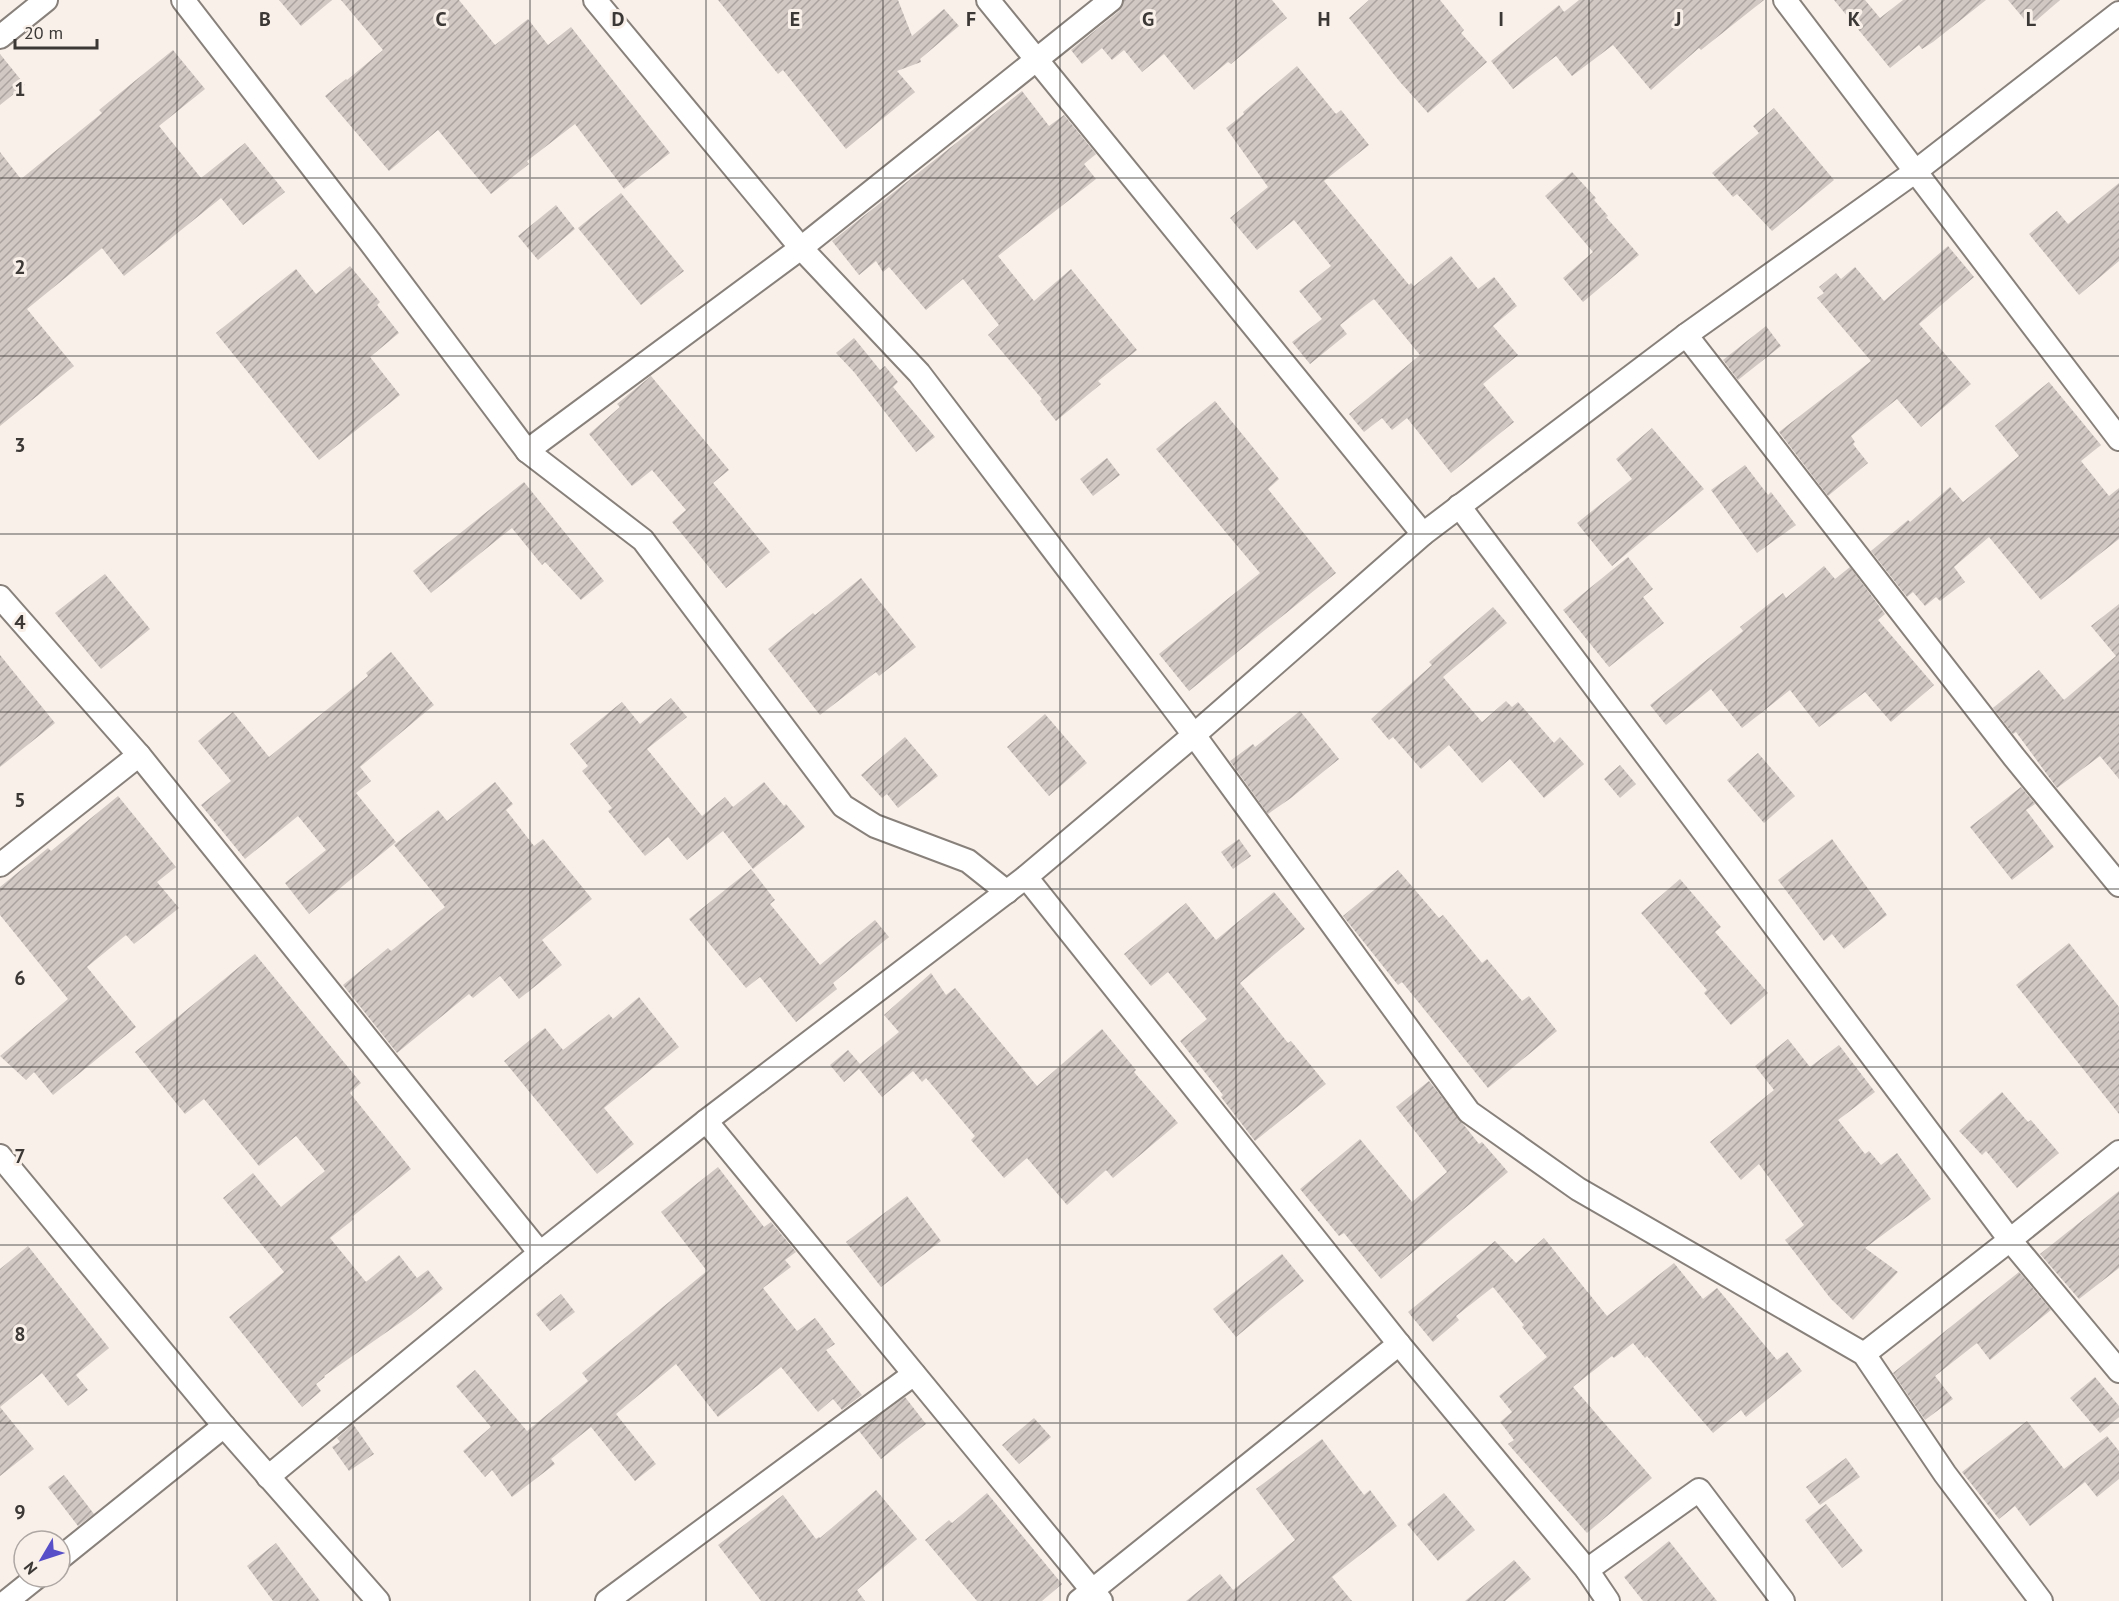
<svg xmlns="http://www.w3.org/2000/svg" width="2119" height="1601" viewBox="0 0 2119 1601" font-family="'PT Sans',sans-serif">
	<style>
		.building { fill: url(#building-hatch) }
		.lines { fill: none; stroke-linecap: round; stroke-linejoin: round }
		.street-casing { stroke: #88807b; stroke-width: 26 }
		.street { stroke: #fff; stroke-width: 22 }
		.grid { fill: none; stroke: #3b3836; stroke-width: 1.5; stroke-opacity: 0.55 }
		.grid-label { font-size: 20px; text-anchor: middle; font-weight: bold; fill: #3b3836; stroke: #f9f0ea; stroke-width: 6; stroke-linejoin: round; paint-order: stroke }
	</style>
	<defs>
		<pattern id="building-hatch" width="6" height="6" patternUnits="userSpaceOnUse" patternTransform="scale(1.5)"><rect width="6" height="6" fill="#d1c8c3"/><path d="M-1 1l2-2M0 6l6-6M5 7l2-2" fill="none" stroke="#aba39f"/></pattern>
	</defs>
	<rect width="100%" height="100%" fill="#f9f0ea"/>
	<g class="building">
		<polygon points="279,0 332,0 301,26"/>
		<polygon points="341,0 459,0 495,45 528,19 548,45 571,27 670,153 624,189 575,124 527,161 529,164 491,194 438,130 389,171 325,96 346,79 347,80 383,50"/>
		<polygon points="718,0 898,0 912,36 944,9 959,26 920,59 921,62 897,71 915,92 846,149 783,70 778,74"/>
		<polygon points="1124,0 1272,0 1287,18 1231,64 1228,62 1194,90 1164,54 1142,72 1124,50 1112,60 1102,48 1082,64 1071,50 1119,11"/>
		<polygon points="1369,0 1440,0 1464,30 1461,33 1487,62 1428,113 1400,82 1349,18"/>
		<polygon points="1579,0 1764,0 1701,50 1699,48 1651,90 1613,45 1572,76 1556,56 1513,89 1491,61 1559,5 1564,12"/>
		<polygon points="1834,0 1865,0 1880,18 1903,0 1986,0 1933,42 1922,49 1919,45 1890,68"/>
		<polygon points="2008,0 2060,0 2030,26"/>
		<polygon points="173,50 205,89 159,126 201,178 245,143 285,192 243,225 221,198 124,276 102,248 27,309 74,366 0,426 0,152 21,179 102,113 99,110"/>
		<polygon points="0,54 25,85 0,105"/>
		<polygon points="1297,66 1336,114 1341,110 1369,145 1324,181 1409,285 1411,283 1414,286 1451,256 1478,289 1494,277 1517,306 1493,326 1518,355 1483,384 1514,422 1451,473 1407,418 1392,430 1382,418 1364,432 1349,414 1420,355 1374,299 1340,325 1347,334 1310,364 1292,342 1322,319 1299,291 1331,266 1294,220 1257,250 1230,218 1268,187 1226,128 1244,114 1243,112"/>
		<polygon points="1022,91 1049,126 1064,115 1096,154 1084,164 1096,179 998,256 1034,301 1071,269 1137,350 1098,381 1101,384 1056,421 1040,401 1042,399 988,335 999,325 963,279 926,310 889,267 883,272 876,261 859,275 832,241"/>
		<polygon points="1774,108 1834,180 1772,231 1737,194 1733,197 1712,173 1759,133 1753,126"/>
		<polygon points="1572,172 1596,198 1594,200 1608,216 1606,217 1639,255 1583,302 1563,278 1593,252 1545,196"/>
		<polygon points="2119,183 2119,261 2079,295 2029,234 2057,211 2068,224"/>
		<polygon points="621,193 684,271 641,305 578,228"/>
		<polygon points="556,205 575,229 538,260 518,236"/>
		<polygon points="1948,246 1974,277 1919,324 1971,384 1921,427 1897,399 1851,436 1855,442 1853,444 1868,463 1828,496 1779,432 1871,361 1817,298 1824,293 1819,287 1836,273 1841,279 1855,267 1884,301"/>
		<polygon points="350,266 380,302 377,305 399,333 370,357 400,395 319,460 216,333 296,269 316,294"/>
		<polygon points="1766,326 1781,346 1738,380 1723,360"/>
		<polygon points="854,338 880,370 885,366 898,382 893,387 935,437 916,452 854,372 836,353"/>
		<polygon points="651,376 729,470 713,483 770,552 726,588 672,522 686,510 652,470 632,486 589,434 620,407 617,404"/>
		<polygon points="2049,382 2101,445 2081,461 2109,496 2119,488 2119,539 2041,600 1989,537 1954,567 1965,582 1940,601 1936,597 1925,606 1913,592 1907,597 1871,551 1908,520 1910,522 1950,487 1963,502 2019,456 1995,426"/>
		<polygon points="1215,401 1279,479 1268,489 1336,573 1189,691 1159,654 1260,573 1156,449"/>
		<polygon points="1652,428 1704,489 1612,566 1577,523 1632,479 1616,459"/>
		<polygon points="1107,458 1120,475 1093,496 1080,479"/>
		<polygon points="1745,465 1768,495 1771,492 1796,525 1757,553 1711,490"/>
		<polygon points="524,482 604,581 581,600 545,562 542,565 512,528 431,593 413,571"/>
		<polygon points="1628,557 1653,589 1643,597 1664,623 1609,667 1563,610"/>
		<polygon points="1824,566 1835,579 1850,567 1885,614 1878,620 1934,685 1891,722 1865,692 1819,727 1790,690 1742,728 1711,689 1666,725 1650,705 1743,631 1740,627 1783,593 1786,598"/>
		<polygon points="105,574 150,629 101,669 55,613"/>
		<polygon points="861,578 916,647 879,676 876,672 820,715 768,649 813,613 815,615"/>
		<polygon points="2119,604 2119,779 2100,756 2057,788 2016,732 2013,734 1993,708 2039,670 2064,700 2116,656 2091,626"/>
		<polygon points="1493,607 1507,623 1443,677 1482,722 1506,701 1512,707 1518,702 1554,743 1560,737 1584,764 1544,798 1510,759 1482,783 1449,745 1421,769 1393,737 1389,740 1371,719 1432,665 1429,662"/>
		<polygon points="391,652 434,705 360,767 371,781 356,793 396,842 309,914 285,883 326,850 298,816 245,859 201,805 231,781 198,741 233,712 269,757 368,676 366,673"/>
		<polygon points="0,655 55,723 0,767"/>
		<polygon points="671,698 687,717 647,749 702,816 725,797 733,807 764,782 784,806 786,804 805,827 753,869 723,831 687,860 668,837 645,856 608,811 612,808 582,771 588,766 570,744 622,702 640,724"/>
		<polygon points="1300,711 1339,759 1291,798 1268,814 1230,761 1253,744 1255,747"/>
		<polygon points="1045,714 1087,763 1049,796 1007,747"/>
		<polygon points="905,737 938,776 898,808 887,794 882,798 861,775"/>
		<polygon points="1758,753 1795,796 1764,823 1727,780"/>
		<polygon points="1620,765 1636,784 1620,798 1604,779"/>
		<polygon points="495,782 513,804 506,810 534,846 543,839 592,899 542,940 562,965 519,999 500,976 473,998 469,994 397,1053 343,985 388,948 391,951 445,907 394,845 438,810 447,821"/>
		<polygon points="2021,787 2035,804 2026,810 2054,847 2012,880 1970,827"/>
		<polygon points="118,796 176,867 157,882 179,908 134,944 126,935 87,967 136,1027 53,1095 34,1072 26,1080 0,1056 68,999 0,915 0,887 48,848 51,851"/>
		<polygon points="1239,839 1251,856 1233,869 1221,852"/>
		<polygon points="1832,839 1887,915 1844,949 1832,934 1824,941 1778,880"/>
		<polygon points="751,869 775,900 770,904 820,965 875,920 889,937 833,983 837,989 796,1022 760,977 746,988 689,919"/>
		<polygon points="1398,870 1439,918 1443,915 1482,963 1487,959 1522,1001 1529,996 1557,1031 1488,1088 1402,982 1398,985 1343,916"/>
		<polygon points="1680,879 1721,927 1715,932 1768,993 1731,1025 1704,993 1707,990 1641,913"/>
		<polygon points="1274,892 1305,929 1240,983 1288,1043 1291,1041 1326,1084 1255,1141 1221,1097 1223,1095 1180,1041 1207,1019 1168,972 1151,986 1124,954 1186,903 1216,940"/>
		<polygon points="2069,943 2119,1007 2119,1114 2016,985"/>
		<polygon points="255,954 361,1083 350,1093 411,1169 352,1217 354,1219 330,1238 366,1282 399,1255 417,1278 428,1270 443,1289 411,1315 324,1376 325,1377 316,1384 321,1391 302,1407 229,1317 284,1272 223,1198 253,1173 281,1207 325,1171 296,1136 259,1166 204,1099 185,1114 135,1052"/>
		<polygon points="931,973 946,995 955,988 1037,1086 1102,1029 1136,1070 1134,1072 1178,1123 1113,1178 1106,1170 1067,1205 1027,1158 1004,1178 971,1140 975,1136 926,1078 922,1082 913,1071 882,1097 859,1069 844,1082 830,1065 848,1050 860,1064 899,1032 884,1015"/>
		<polygon points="639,997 679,1047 604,1108 634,1144 597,1174 504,1061 545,1028 563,1050 609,1014 613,1019"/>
		<polygon points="1788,1039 1810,1067 1839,1045 1875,1092 1838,1120 1865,1154 1869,1151 1881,1165 1897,1153 1931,1199 1865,1248 1898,1272 1853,1320 1831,1299 1785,1240 1804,1225 1759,1164 1741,1180 1710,1142 1774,1090 1755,1066"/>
		<polygon points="1429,1081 1479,1144 1482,1142 1508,1172 1381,1279 1344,1233 1339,1236 1300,1189 1360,1139 1412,1202 1447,1172 1396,1107"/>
		<polygon points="2002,1092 2028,1122 2031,1120 2059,1153 2017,1188 1986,1151 1982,1155 1959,1131"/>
		<polygon points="718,1167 764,1227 771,1222 796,1252 785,1260 791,1267 763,1288 797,1331 815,1318 835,1344 826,1350 862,1395 842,1410 833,1399 818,1412 781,1367 718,1417 676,1364 616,1414 656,1464 635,1481 591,1427 551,1459 555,1464 512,1497 492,1470 485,1477 463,1451 491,1427 456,1386 475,1370 527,1431 588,1381 582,1373 707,1271 661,1212"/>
		<polygon points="2119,1191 2119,1268 2079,1299 2040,1254"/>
		<polygon points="907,1196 941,1241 881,1287 846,1242"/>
		<polygon points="1544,1238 1607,1316 1674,1263 1703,1299 1717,1288 1777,1360 1787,1352 1802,1371 1746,1417 1741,1410 1713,1433 1647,1356 1645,1358 1633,1343 1614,1358 1612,1356 1573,1387 1652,1478 1587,1533 1508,1444 1514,1440 1500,1422 1512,1412 1499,1396 1547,1357 1522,1327 1524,1325 1493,1287 1456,1316 1459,1320 1433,1342 1408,1312 1495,1241 1516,1263"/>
		<polygon points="28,1246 109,1348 76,1375 88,1390 68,1406 42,1373 0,1407 0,1269"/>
		<polygon points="1282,1254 1304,1281 1236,1337 1213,1309"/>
		<polygon points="2019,1272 2051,1310 1990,1360 1977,1343 1935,1376 1953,1399 1925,1420 1893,1373"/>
		<polygon points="561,1294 575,1312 550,1331 536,1314"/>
		<polygon points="2095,1377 2119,1406 2119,1417 2100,1433 2070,1398"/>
		<polygon points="905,1397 926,1424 881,1459 859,1431"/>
		<polygon points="0,1407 34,1449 0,1476"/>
		<polygon points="1034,1418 1051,1437 1019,1464 1002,1445"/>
		<polygon points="2027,1421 2064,1469 2107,1436 2119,1451 2119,1479 2097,1497 2085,1482 2030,1526 2015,1506 1999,1519 1962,1472"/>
		<polygon points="353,1424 374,1454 349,1471 332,1447 340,1442 337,1438"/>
		<polygon points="1322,1439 1364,1495 1370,1490 1397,1526 1332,1577 1352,1601 1186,1601 1220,1574 1233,1590 1295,1540 1256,1489"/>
		<polygon points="1846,1458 1860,1477 1820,1505 1806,1487"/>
		<polygon points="64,1475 94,1514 78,1526 48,1487"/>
		<polygon points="876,1490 917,1539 857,1590 865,1601 761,1601 718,1545 783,1495 816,1539 819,1537 820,1538"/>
		<polygon points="987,1493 1062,1584 1042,1601 977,1601 925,1540 949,1520 952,1523"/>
		<polygon points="1444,1493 1475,1530 1438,1561 1407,1524"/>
		<polygon points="1826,1504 1863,1551 1842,1568 1805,1520"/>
		<polygon points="1669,1541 1717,1601 1643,1601 1624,1577"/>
		<polygon points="276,1543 320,1601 273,1601 247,1566"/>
		<polygon points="1514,1560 1531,1579 1505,1601 1465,1601"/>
	</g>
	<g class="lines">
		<g class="street-casing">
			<g id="street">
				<polyline points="183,0 370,242 527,451 643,540 843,806 875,826 968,861 1007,892"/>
				<polyline points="595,0 801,248 919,373 1194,735 1469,1112 1578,1189 1864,1354 1945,1474 2041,1601"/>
				<polyline points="988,0 1423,534"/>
				<polyline points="1785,0 2119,439"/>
				<polyline points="0,37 46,0"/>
				<polyline points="1686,335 2014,757 2119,885"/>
				<polyline points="527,451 801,248 1111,0"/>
				<polyline points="1459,506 2010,1240 2119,1371"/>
				<polyline points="0,597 139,755 540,1253"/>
				<polyline points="0,865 139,755"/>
				<polyline points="1026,877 1399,1344 1587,1570 1608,1601"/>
				<polyline points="706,1121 1101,1601"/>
				<polyline points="0,1156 224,1426 378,1601"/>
				<polyline points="1864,1354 2010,1240 2119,1152"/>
				<polyline points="268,1477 540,1253 706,1121 1026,877 1194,735 1423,534 1686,335 1916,171 2119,13"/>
				<polyline points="60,1558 224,1426"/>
				<polyline points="1587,1570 1699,1490 1783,1601"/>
				<polyline points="7,1601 37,1577"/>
				<polyline points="607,1601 914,1374"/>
				<polyline points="1079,1601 1399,1344"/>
			</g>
		</g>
		<use href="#street" class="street"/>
	</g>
	<path class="grid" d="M177,0v1601M353,0v1601M530,0v1601M706,0v1601M883,0v1601M1060,0v1601M1236,0v1601M1413,0v1601M1589,0v1601M1766,0v1601M1942,0v1601M0,178h2119M0,356h2119M0,534h2119M0,712h2119M0,889h2119M0,1067h2119M0,1245h2119M0,1423h2119"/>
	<g class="grid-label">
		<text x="265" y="26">B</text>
		<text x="441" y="26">C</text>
		<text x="618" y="26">D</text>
		<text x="795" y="26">E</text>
		<text x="971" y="26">F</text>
		<text x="1148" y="26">G</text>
		<text x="1324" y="26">H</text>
		<text x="1501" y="26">I</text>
		<text x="1678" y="26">J</text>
		<text x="1854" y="26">K</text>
		<text x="2031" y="26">L</text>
		<text x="20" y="96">1</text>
		<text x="20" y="274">2</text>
		<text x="20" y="452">3</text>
		<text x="20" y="629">4</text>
		<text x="20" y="807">5</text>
		<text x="20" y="985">6</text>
		<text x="20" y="1163">7</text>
		<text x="20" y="1341">8</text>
		<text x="20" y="1519">9</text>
	</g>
	<g transform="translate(42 1559) rotate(231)"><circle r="28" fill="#f9f0ea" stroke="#ada6a2" stroke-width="1.5"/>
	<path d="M0-4.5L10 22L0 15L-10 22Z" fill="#564fc7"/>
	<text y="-9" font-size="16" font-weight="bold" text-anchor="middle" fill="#3b3836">N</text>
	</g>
	<path d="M15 39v9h82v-9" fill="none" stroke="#3b3836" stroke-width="3"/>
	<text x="24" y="39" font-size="18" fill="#3b3836" stroke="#f9f0ea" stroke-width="4.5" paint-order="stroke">20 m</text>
</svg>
